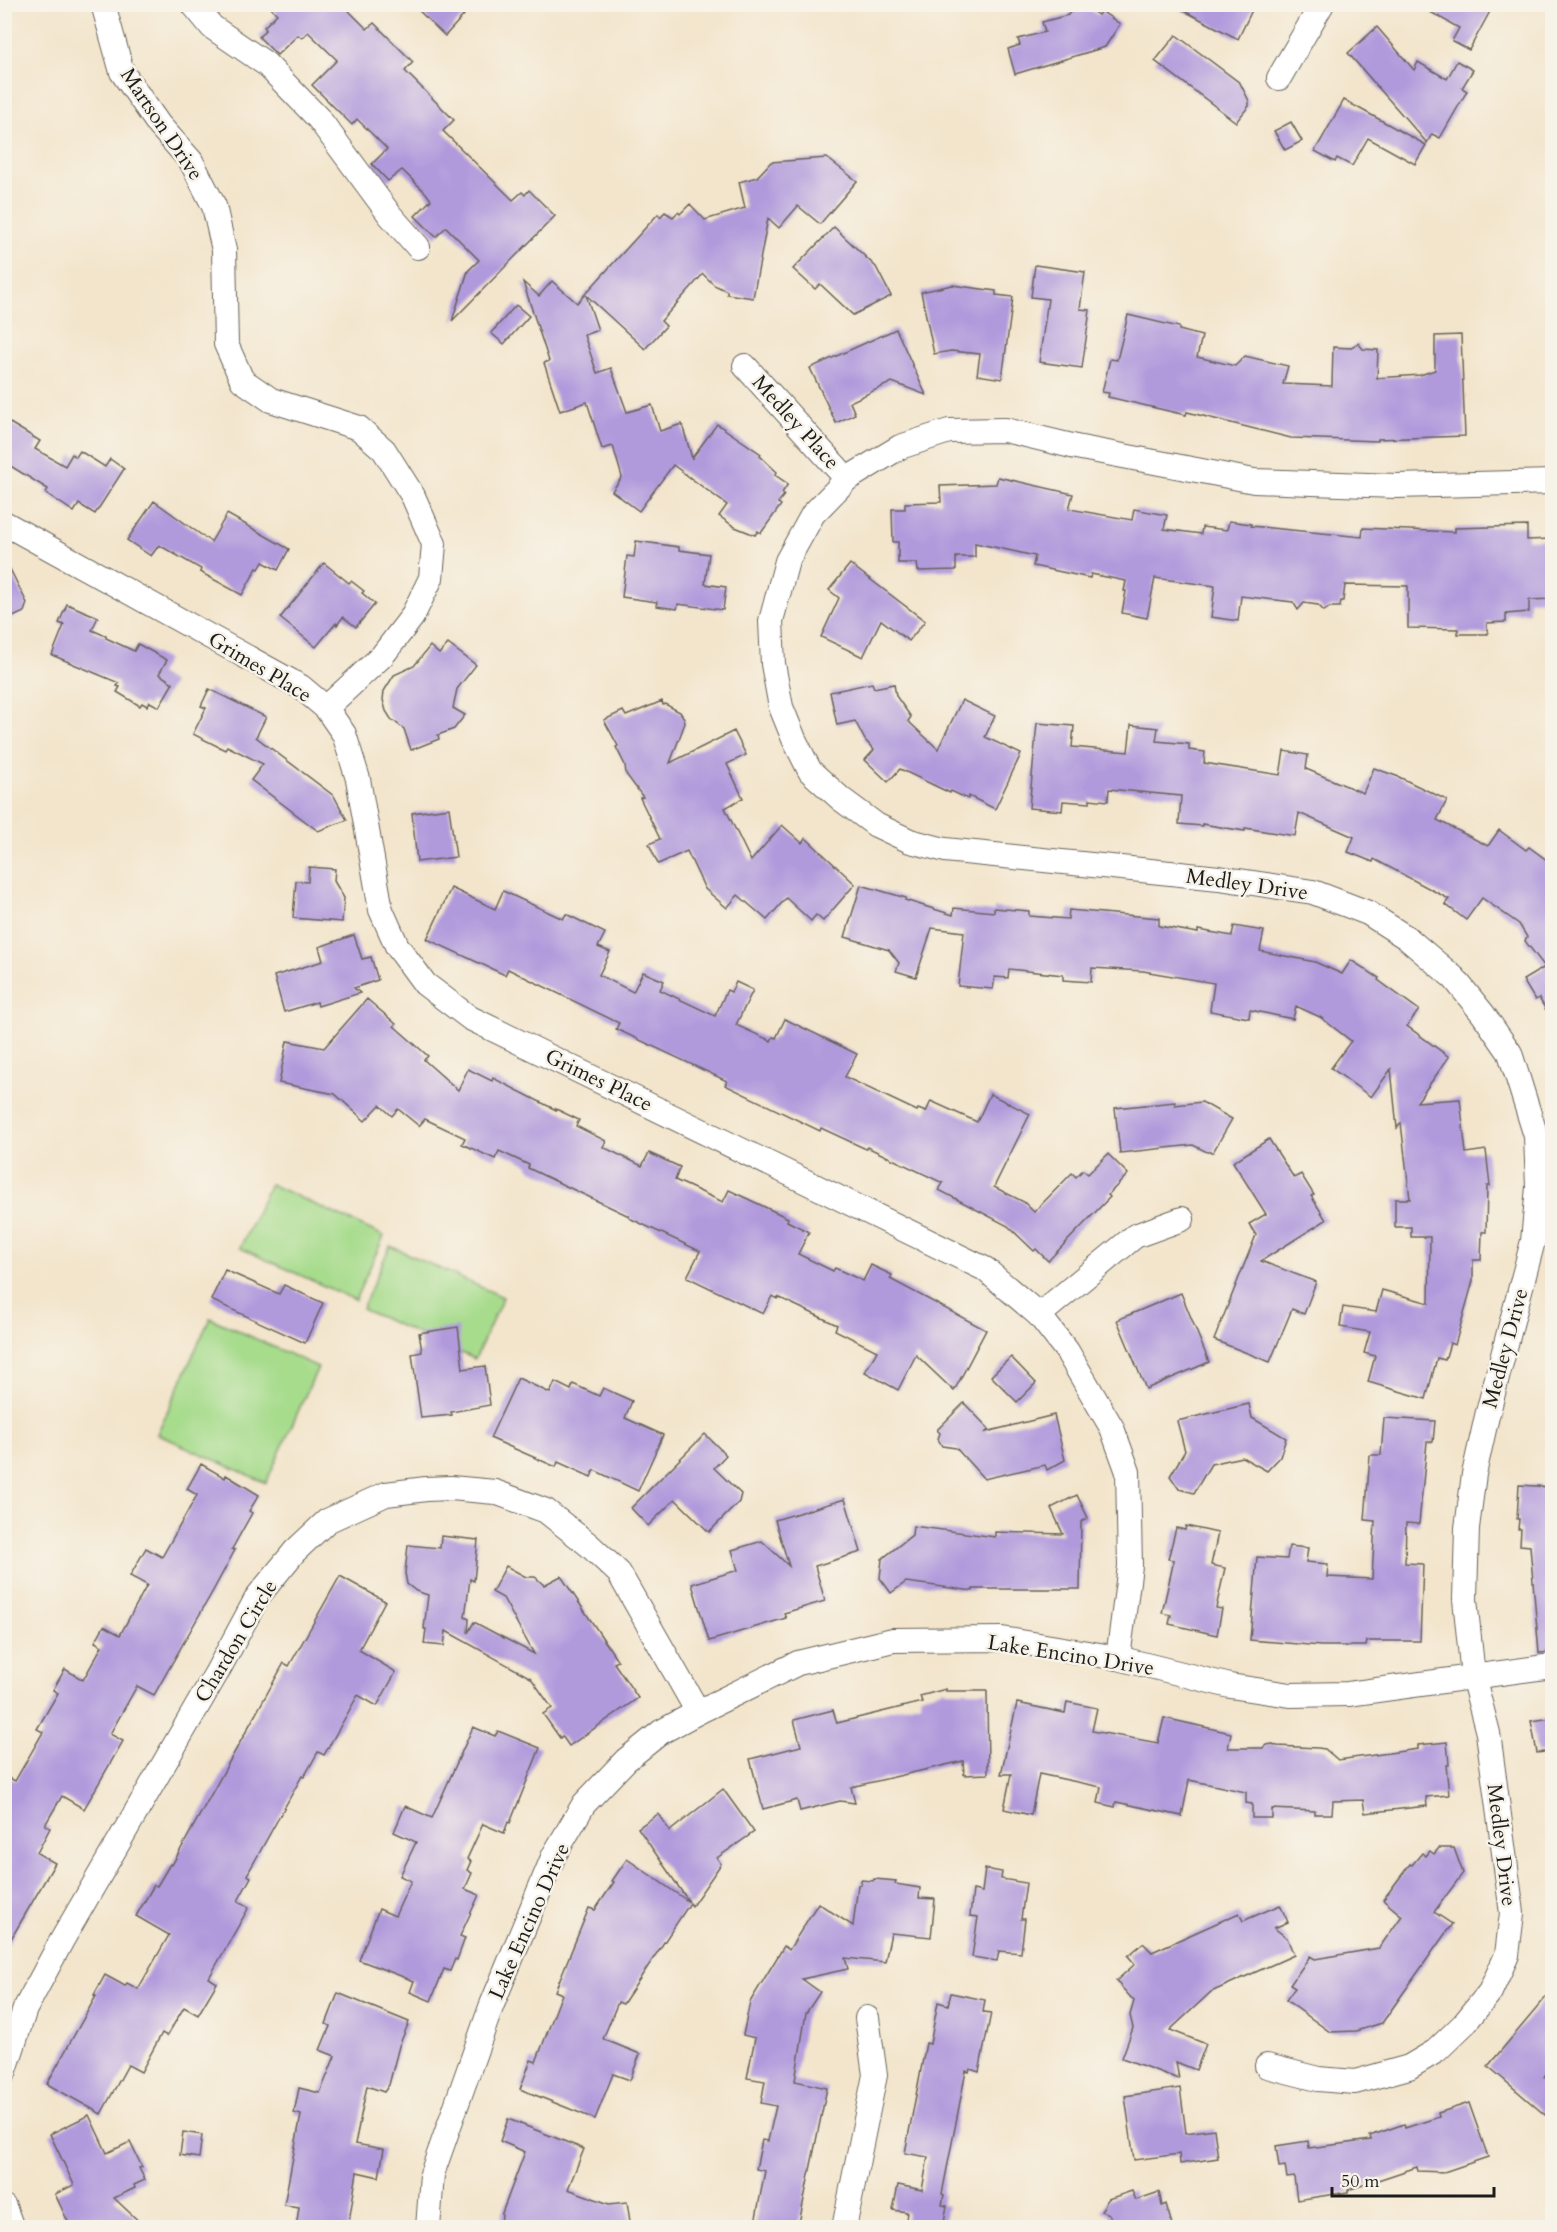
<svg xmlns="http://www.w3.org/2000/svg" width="1557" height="2232" viewBox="0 0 1557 2232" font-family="Cardo,serif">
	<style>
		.green { fill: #a7dc8d; stroke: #627c54; stroke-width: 1.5 }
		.building { fill: #b19adc }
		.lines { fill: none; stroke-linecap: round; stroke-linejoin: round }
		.minor-casing { stroke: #67625a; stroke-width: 26 }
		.minor { stroke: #fff; stroke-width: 24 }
		.labels { text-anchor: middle; stroke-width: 5; stroke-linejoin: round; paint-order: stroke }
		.street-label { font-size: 21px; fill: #1c1c1c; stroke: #f7f3e8 }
	</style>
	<rect width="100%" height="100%" fill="#f7f3e8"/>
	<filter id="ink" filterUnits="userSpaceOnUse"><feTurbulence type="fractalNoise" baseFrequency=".0167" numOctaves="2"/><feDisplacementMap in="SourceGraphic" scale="12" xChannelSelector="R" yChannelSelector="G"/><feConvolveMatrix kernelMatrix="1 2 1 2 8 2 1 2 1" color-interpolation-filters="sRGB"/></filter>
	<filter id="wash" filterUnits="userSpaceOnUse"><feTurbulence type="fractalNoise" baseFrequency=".008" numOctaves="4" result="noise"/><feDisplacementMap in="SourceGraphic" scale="24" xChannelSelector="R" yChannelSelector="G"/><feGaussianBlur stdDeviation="1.35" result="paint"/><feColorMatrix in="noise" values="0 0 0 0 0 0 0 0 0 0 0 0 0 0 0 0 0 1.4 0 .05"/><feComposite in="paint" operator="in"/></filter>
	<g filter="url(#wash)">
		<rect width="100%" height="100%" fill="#f3e5cc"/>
		<g class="green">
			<polygon points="270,1184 384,1236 355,1300 240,1248"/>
			<polygon points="390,1246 503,1297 475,1359 362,1309"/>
			<polygon points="210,1318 318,1367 266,1483 157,1434"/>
		</g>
		<g id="blocks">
			<g class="building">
				<polygon points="267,4 342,4 367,29 374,23 413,62 405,71 454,120 443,131 513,200 522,192 525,195 529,190 555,216 452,321 468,271 479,260 446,227 436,237 415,216 431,200 426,193 402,170 388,181 372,164 387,149 357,119 352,125 312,85 337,60 308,32 302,38 298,35 277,55 259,37 266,29 264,27 277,14"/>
				<polygon points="412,4 452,4 464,15 445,36"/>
				<polygon points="1171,4 1255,4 1238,39"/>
				<polygon points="1416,4 1494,4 1469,50 1452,41 1459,28"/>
				<polygon points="1089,9 1098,15 1101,11 1120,24 1105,47 1015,74 1008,49 1020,45 1018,39 1045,32 1042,22 1068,15 1070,12"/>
				<polygon points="1377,27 1414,70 1418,62 1447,79 1457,61 1473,70 1462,88 1467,91 1440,138 1432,134 1427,143 1348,53"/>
				<polygon points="1176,35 1240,83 1249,101 1249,106 1236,122 1155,61"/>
				<polygon points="1344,100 1426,145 1415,164 1368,138 1352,166 1337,158 1335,162 1315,151"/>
				<polygon points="1291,122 1302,141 1285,150 1274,131"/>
				<polygon points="827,158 857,181 820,224 798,206 779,228 768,218 753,298 727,294 727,291 714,285 703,274 661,321 666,326 645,349 586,295 598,330 584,335 597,373 611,368 627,412 652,405 660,431 682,424 692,458 717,424 761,454 760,456 777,472 775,475 788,484 782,493 784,495 778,503 781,505 761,533 758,531 755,535 735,527 719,516 727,505 673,465 639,511 612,491 622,477 613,446 602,449 587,402 560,411 544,363 549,361 523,282 539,296 552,281 577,303 658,214 660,217 665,212 673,217 678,212 680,214 690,204 705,220 745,208 739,182 757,177 771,162"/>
				<polygon points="834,227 876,267 891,296 853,315 820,284 815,289 793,269"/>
				<polygon points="1035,265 1085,272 1080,309 1090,310 1082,368 1039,362 1048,299 1031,297"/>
				<polygon points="952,285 996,291 996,295 1013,297 1002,379 977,375 980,354 951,351 934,354 921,292"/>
				<polygon points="516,305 529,316 504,344 491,333"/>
				<polygon points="1128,315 1179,327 1179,330 1202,336 1197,357 1235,366 1245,356 1288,366 1283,384 1332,386 1333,347 1350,348 1358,343 1363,349 1378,350 1377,378 1420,375 1435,370 1435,336 1461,335 1465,436 1378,439 1378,441 1291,438 1187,412 1186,415 1108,397 1109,393 1102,392 1110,359 1117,360"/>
				<polygon points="896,329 926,395 892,382 850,402 855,414 836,423 810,368"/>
				<polygon points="10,423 40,441 35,449 65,466 72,454 76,457 80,451 105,467 110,459 124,469 95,514 79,504 74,512 46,493 48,489 4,462 4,433"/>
				<polygon points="998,477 1073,494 1069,509 1132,520 1134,509 1167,515 1164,529 1201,534 1202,527 1227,530 1229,521 1251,524 1251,526 1362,537 1363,528 1455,532 1455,528 1527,526 1527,540 1552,539 1552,599 1529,600 1529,612 1506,614 1506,622 1487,623 1488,634 1458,634 1458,629 1408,628 1408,586 1345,585 1343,601 1341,601 1340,607 1330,607 1324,611 1318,605 1304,603 1298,610 1293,602 1241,596 1238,621 1211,617 1215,586 1155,578 1147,618 1122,613 1126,591 1124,591 1126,581 1091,574 1090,578 1033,566 1035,556 975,543 975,557 956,557 956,570 918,571 917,563 898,563 898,542 893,542 892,509 905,509 905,503 941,502 940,486 996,484"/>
				<polygon points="154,501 211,542 227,514 289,549 278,570 263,562 259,569 257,568 242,595 200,572 201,569 159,545 151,556 127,540"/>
				<polygon points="636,541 679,547 679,550 709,554 705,584 726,587 723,610 678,604 677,609 656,606 657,602 622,597 627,556 634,557"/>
				<polygon points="4,557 27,603 24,612 4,621"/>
				<polygon points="324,563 349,583 351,581 364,591 362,593 375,604 356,627 343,617 337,625 336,623 316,647 280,618"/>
				<polygon points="850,564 925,621 909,641 881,620 863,657 821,637 839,598 829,590"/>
				<polygon points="67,604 98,617 92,630 106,636 106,638 134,651 138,644 167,660 159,674 173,683 159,707 150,702 147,706 142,703 140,706 117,692 120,687 117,686 119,683 52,655 64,625 59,623"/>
				<polygon points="448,644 476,665 457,689 453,708 465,715 454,729 438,735 439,739 411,750 404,729 391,719 386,711 383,700 384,691 394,675 414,666 430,646 439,654"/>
				<polygon points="872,683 874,688 894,684 896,696 911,717 908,721 938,749 962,700 995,716 985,737 1021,754 995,809 969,796 968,799 951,791 950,793 900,769 888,782 865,760 874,750 865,740 855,721 837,725 830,692"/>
				<polygon points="209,689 266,717 256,737 334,796 347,820 318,831 251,780 263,764 227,746 225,750 193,734 206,708 201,706"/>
				<polygon points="662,701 663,705 665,704 680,712 684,718 685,723 670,763 734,731 746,755 727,764 743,798 725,808 751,861 782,825 802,843 806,838 855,884 823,921 816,915 811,921 786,898 767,920 738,895 727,908 705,889 687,851 658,864 649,844 660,839 640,798 643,797 626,774 625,765 616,747 618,746 604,720 623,711 626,716"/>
				<polygon points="1037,723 1074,726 1072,747 1128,752 1131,725 1158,728 1156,741 1189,744 1189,750 1205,752 1204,763 1280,775 1284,751 1308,755 1306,769 1363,793 1374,768 1399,777 1447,800 1437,820 1488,846 1499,830 1526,850 1529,847 1552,864 1552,1020 1539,998 1535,1000 1523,980 1545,967 1525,941 1527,937 1519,924 1482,898 1466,920 1445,904 1449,899 1374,859 1373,862 1348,852 1354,837 1299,813 1295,836 1245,828 1245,831 1202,824 1202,826 1179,824 1181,796 1109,789 1108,801 1090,799 1090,803 1063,801 1062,811 1029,808"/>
				<polygon points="449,808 456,857 417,862 412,813"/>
				<polygon points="309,867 335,869 334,881 344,898 342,922 293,918 296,881 308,882"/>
				<polygon points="861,885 906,898 905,900 953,915 954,908 994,912 994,908 1029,911 1029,916 1068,919 1069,910 1159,918 1159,926 1198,933 1198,930 1232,936 1234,926 1264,931 1260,951 1315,962 1342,974 1351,960 1379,978 1378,980 1419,1010 1407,1026 1449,1057 1417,1102 1460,1099 1466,1153 1486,1150 1490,1186 1487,1186 1486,1232 1482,1232 1481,1260 1473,1260 1473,1281 1455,1345 1450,1343 1445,1360 1437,1358 1426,1399 1368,1382 1375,1356 1364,1353 1370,1332 1340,1327 1343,1307 1376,1312 1382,1290 1429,1303 1430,1237 1411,1237 1411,1227 1395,1227 1395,1199 1410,1199 1401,1123 1397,1128 1391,1069 1371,1097 1331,1068 1351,1041 1320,1017 1296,1006 1293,1019 1250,1010 1249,1018 1210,1011 1214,983 1143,971 1092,968 1091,982 1063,980 1063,975 1009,969 1008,978 995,977 993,989 958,986 964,932 932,928 916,977 896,971 899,963 889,950 845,937"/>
				<polygon points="451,888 495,909 503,891 563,919 566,914 605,933 598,947 610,952 599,975 633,992 643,972 664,981 660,990 715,1016 727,990 731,992 736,982 753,990 736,1025 771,1041 773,1037 776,1038 785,1019 857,1054 845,1077 917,1111 918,1109 926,1112 931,1101 977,1122 990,1094 1030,1114 994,1187 1024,1202 1034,1212 1072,1173 1076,1177 1083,1170 1088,1174 1108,1154 1128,1174 1108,1195 1110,1197 1048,1261 1036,1249 1034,1251 1008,1226 939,1190 943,1183 867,1147 866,1149 821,1128 820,1131 725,1085 727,1081 616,1029 619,1023 508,969 505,975 427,939"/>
				<polygon points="354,935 362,959 371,957 378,980 354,988 360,993 318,1006 317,1002 284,1012 274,976 323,961 319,947"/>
				<polygon points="367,999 396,1024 394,1026 428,1056 424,1060 458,1090 468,1069 492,1081 493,1078 556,1110 556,1109 579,1120 576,1126 606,1141 603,1147 642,1166 649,1153 680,1167 675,1180 723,1202 729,1190 788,1218 787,1221 809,1232 798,1254 833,1271 835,1268 863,1281 871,1265 892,1275 890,1279 986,1330 954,1391 916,1355 898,1390 865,1372 877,1351 835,1330 837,1325 778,1297 777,1299 772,1296 763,1314 687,1277 700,1251 629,1218 629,1216 528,1168 529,1165 499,1151 495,1159 462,1144 465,1138 425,1119 419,1126 398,1109 392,1116 380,1105 365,1121 335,1094 279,1083 287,1041 324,1048"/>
				<polygon points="1175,1102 1175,1105 1202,1102 1232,1119 1213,1152 1207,1152 1193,1145 1120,1153 1115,1108"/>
				<polygon points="1269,1139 1294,1178 1301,1174 1314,1195 1311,1196 1326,1220 1261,1261 1316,1282 1304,1314 1292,1309 1270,1362 1214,1340 1256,1235 1249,1224 1266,1214 1233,1162"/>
				<polygon points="225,1270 279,1294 284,1285 323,1303 305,1343 211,1300"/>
				<polygon points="1181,1293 1209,1362 1146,1389 1117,1320"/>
				<polygon points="458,1327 463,1369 485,1366 490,1405 451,1412 452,1415 421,1418 412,1354 422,1352 419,1333"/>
				<polygon points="1011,1357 1036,1383 1017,1402 991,1376"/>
				<polygon points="518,1378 550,1393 555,1382 571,1390 573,1384 599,1396 603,1388 632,1401 625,1418 663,1435 638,1491 594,1470 591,1477 558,1462 556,1467 490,1438"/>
				<polygon points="964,1403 989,1429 986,1432 1054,1415 1065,1460 1047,1470 1045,1465 984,1479 956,1448 942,1446 938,1439 940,1433 937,1430"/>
				<polygon points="1249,1404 1252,1418 1286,1438 1280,1457 1267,1471 1242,1457 1211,1464 1194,1493 1179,1489 1170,1476 1185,1451 1177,1421"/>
				<polygon points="1384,1418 1435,1421 1433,1442 1427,1442 1419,1524 1406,1523 1405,1563 1423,1564 1420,1641 1367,1641 1366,1646 1321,1646 1250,1640 1257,1557 1287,1559 1289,1546 1308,1548 1306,1562 1328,1564 1327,1577 1372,1579 1375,1521 1365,1520 1370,1455 1381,1455"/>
				<polygon points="705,1434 726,1455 714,1468 741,1494 739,1502 709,1532 675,1499 648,1526 631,1508"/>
				<polygon points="201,1464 225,1478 226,1475 259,1495 249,1511 252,1513 232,1549 235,1550 214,1589 154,1695 137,1686 110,1734 123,1741 84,1809 62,1796 45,1825 50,1828 37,1853 55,1863 4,1951 4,1775 15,1781 43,1732 37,1729 58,1693 53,1690 65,1669 83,1680 102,1646 95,1642 104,1626 120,1635 147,1585 130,1576 146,1548 162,1557 197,1495 187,1489"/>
				<polygon points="1519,1485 1552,1487 1552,1652 1539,1653 1530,1546 1520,1545 1521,1529 1518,1529 1519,1519 1517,1519"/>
				<polygon points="1077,1495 1088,1518 1081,1522 1080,1589 973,1589 973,1591 906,1582 891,1593 880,1578 882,1559 912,1535 913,1526 995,1537 995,1532 1063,1534 1051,1508"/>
				<polygon points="845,1499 861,1552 815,1566 825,1601 784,1613 786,1618 709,1641 692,1584 738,1570 732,1550 762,1541 789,1566 775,1520"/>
				<polygon points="1186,1526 1218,1533 1211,1565 1225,1568 1216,1608 1222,1609 1217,1635 1169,1624 1171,1615 1162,1613 1174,1560 1168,1559 1176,1528 1185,1530"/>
				<polygon points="441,1536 478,1540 474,1581 470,1579 465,1617 469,1619 468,1633 474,1622 534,1654 503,1598 492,1592 506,1566 526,1577 535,1577 544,1585 561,1576 618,1661 614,1663 638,1698 569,1746 562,1736 560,1738 543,1714 552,1708 531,1678 446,1631 444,1646 424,1644 426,1629 424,1629 428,1595 416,1591 407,1584 405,1573 408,1545 440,1548"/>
				<polygon points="340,1576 385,1601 359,1650 396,1672 377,1706 358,1695 324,1755 318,1752 304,1777 302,1776 247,1875 251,1877 238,1901 249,1907 209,1978 217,1983 198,2015 184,2007 167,2036 162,2033 141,2072 128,2065 101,2114 47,2084 96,1996 94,1995 105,1975 125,1986 127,1983 138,1989 169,1935 136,1916 154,1885 157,1886 170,1864 172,1865 284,1663 289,1666"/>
				<polygon points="946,1689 946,1691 987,1691 988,1774 964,1775 963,1761 851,1787 855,1803 840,1801 800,1811 797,1800 763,1809 750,1759 801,1746 794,1720 833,1710 837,1723 922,1702 920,1696"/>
				<polygon points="1067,1702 1097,1708 1092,1731 1158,1743 1164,1718 1231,1733 1228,1748 1263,1748 1266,1745 1273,1744 1277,1746 1318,1748 1325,1749 1338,1760 1418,1749 1418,1745 1447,1742 1449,1765 1446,1765 1449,1795 1426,1797 1427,1806 1365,1813 1363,1800 1333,1801 1332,1814 1315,1814 1315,1811 1272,1809 1272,1818 1252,1818 1252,1804 1246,1803 1246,1792 1189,1780 1182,1816 1116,1802 1115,1807 1098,1803 1101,1787 1039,1774 1031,1815 1004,1809 1011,1774 1001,1774 1017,1703 1065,1713"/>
				<polygon points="1552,1718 1552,1751 1537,1753 1531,1721"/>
				<polygon points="473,1727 495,1736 498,1731 540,1748 510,1823 508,1822 504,1833 483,1824 467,1859 471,1861 467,1870 472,1873 465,1889 479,1895 460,1936 465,1938 457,1960 455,1959 450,1971 444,1969 431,2001 410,1992 414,1981 359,1960 379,1909 395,1916 411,1881 400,1876 416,1842 394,1832 405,1806 432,1818"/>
				<polygon points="723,1789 754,1832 717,1858 721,1864 692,1906 690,1903 623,2004 618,2002 603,2039 640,2054 630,2080 613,2074 595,2119 520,2089 531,2060 536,2062 562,1994 555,1991 589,1908 595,1910 614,1882 612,1881 627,1859 689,1902 638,1828 658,1814 670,1831"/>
				<polygon points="1439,1848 1454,1848 1463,1873 1434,1912 1452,1924 1382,2023 1356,2031 1330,2032 1286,2000 1295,1988 1290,1985 1310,1956 1315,1959 1379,1948 1402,1916 1383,1900 1410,1864 1412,1865 1422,1853 1426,1856 1430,1851 1434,1854"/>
				<polygon points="985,1869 1002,1872 1001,1879 1026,1883 1021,1919 1025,1919 1021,1953 999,1951 997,1961 972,1957 978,1917 970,1916 973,1890 982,1892"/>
				<polygon points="874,1879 896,1881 895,1884 920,1888 919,1898 935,1899 931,1937 891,1933 885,1962 845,1958 848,1969 802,1979 820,1992 806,2013 795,2081 827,2088 798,2228 754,2228 765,2171 756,2169 762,2140 768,2141 776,2106 761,2103 765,2081 747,2078 755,2038 743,2035 750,2002 784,1946 789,1950 818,1903 853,1926 858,1885 861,1885 861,1880 873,1881"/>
				<polygon points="1280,1905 1288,1922 1274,1928 1287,1938 1294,1955 1211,1992 1170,2030 1206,2044 1196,2070 1176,2062 1179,2079 1122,2058 1133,2028 1130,2015 1134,2001 1116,1981 1135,1964 1128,1956 1143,1943 1152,1952 1239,1913 1243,1921"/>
				<polygon points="1552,1990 1552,2066 1544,2077 1552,2084 1552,2106 1545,2115 1488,2066"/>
				<polygon points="338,1993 409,2022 399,2046 389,2085 384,2092 367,2086 355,2144 384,2149 379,2177 357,2172 348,2228 296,2228 299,2207 284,2205 301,2115 294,2113 299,2088 320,2093 335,2056 320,2050 330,2026 326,2024"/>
				<polygon points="951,1993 985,2000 983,2012 991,2013 979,2072 970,2069 969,2072 966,2071 942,2194 944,2195 942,2205 947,2206 943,2228 905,2228 907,2212 893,2210 898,2185 922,2190 928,2157 905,2153 926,2043 930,2044 938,2002 948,2005"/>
				<polygon points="1180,2088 1186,2133 1214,2129 1218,2158 1180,2164 1179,2154 1134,2160 1125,2096"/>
				<polygon points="1469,2103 1488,2157 1444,2172 1418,2171 1417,2167 1348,2190 1348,2192 1297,2200 1294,2177 1287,2178 1285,2166 1279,2167 1276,2146 1308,2141 1309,2148 1371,2140 1370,2136 1404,2124 1405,2128 1439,2117 1438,2113"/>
				<polygon points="89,2115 107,2153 130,2142 142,2167 139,2168 145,2180 134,2185 135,2188 114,2198 146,2228 71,2228 55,2194 74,2185 50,2134"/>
				<polygon points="508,2119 584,2149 568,2189 609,2204 627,2202 631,2228 501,2228 502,2213 525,2152 500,2141"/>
				<polygon points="183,2132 202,2135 199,2158 180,2155"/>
				<polygon points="1132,2191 1136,2200 1159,2192 1162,2206 1166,2204 1173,2228 1114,2228 1109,2214 1101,2211 1108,2199"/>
			</g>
		</g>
	</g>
	<g filter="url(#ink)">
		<use href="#blocks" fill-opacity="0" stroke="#67625a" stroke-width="1.5"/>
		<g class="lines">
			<g class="minor-casing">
				<g id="minor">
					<polyline points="103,4 122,72 159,125 191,161 214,206 224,250 226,344 242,380 271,400 359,428 384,450 413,496 434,544 431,578 412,617 382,656 326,708"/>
					<polyline points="193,4 212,27 266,64 319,119 390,215 418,247"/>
					<polyline points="1279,78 1322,4"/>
					<polyline points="745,366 847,479"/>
					<polyline points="4,523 301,687 326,708 344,734 358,779 381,910 397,946 425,984 470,1018 985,1269 1039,1315 1067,1351 1112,1428 1128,1472 1130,1566 1118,1658"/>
					<polyline points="1039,1315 1135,1236 1182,1219"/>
					<polyline points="1267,2066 1318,2079 1355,2082 1409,2067 1436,2051 1464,2024 1490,1992 1507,1955 1512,1913 1488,1733 1473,1676 1465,1599 1467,1528 1474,1474 1487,1416 1533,1241 1538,1187 1536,1136 1510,1053 1483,1014 1454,978 1407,938 1368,913 1313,892 1219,878 945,850 910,841 876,825 841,799 810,771 794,739 781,707 773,664 771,621 787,561 813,514 847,479 900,447 949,431 1005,430 1076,447 1254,481 1396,486 1552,482"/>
					<polyline points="4,2073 25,2009 62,1940 217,1672 258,1596 295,1551 327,1521 386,1494 426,1489 451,1488 495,1492 546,1511 589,1545 619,1573 698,1712"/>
					<polyline points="4,2207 12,2228"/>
					<polyline points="428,2228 432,2174 491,2007 554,1855 584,1804 626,1760 661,1732 698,1712 798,1663 893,1640 1002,1639 1118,1658 1230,1686 1290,1695 1348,1694 1552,1666"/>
					<polyline points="844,2228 875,2075 867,2018"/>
				</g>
			</g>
			<use href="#minor" class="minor"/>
		</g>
	</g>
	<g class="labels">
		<g class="street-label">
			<text transform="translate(162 124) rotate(56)" y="7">Martson Drive</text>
			<text transform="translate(796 422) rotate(48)" y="7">Medley Place</text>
			<text transform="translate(260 667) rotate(31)" y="7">Grimes Place</text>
			<text transform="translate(1247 884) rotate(8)" y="7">Medley Drive</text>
			<text transform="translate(599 1080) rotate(26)" y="7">Grimes Place</text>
			<text transform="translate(1505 1348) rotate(-75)" y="7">Medley Drive</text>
			<text transform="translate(236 1641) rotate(-59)" y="7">Chardon Circle</text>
			<text transform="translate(1071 1655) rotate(9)" y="7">Lake Encino Drive</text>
			<text transform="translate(1502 1845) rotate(83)" y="7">Medley Drive</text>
			<text transform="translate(529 1921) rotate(-66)" y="7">Lake Encino Drive</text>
		</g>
	</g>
	<rect width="1557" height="2232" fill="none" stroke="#f7f3e8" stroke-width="24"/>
	<path d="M1332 2187v9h162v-9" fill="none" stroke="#1c1c1c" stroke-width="3"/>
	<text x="1341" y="2187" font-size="18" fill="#1c1c1c" stroke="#f7f3e8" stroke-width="4.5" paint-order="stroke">50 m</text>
</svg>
